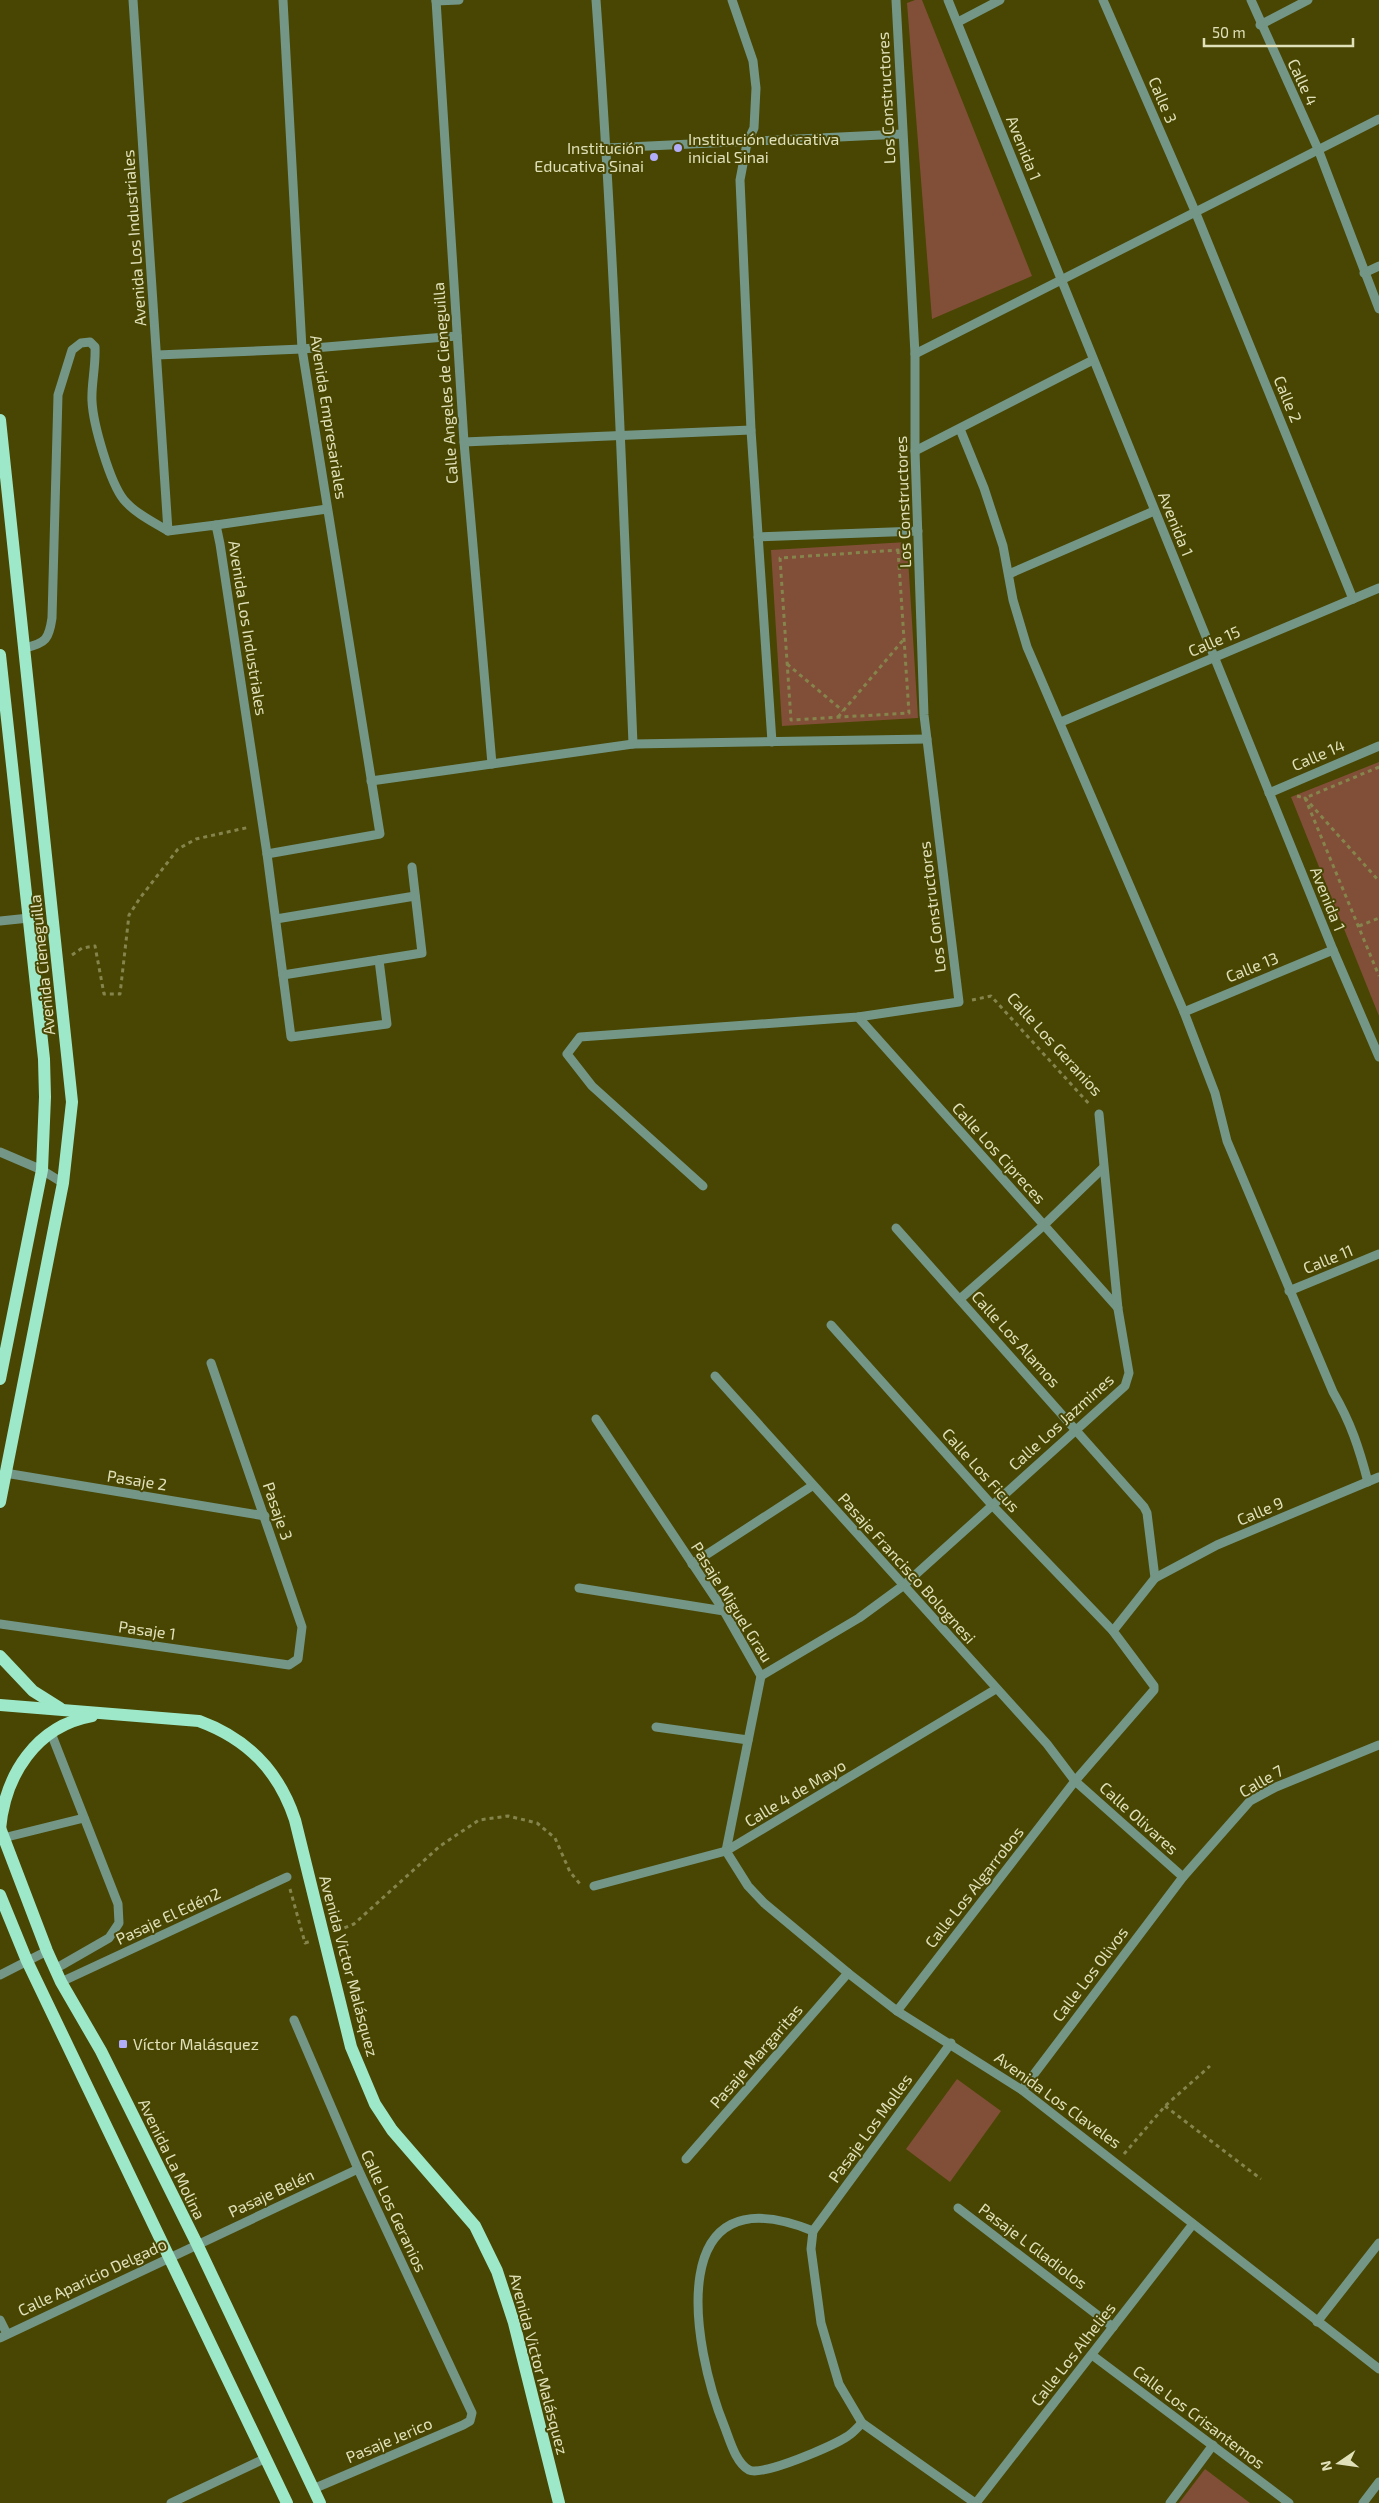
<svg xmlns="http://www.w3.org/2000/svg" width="1379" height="2503" viewBox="0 0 1379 2503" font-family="'Exo 2',sans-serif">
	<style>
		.green { fill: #814f37 }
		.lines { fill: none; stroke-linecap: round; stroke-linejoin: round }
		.path { stroke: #85844c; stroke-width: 3; stroke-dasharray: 4 4; stroke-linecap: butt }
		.minor { stroke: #739687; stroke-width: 9 }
		.major { stroke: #9de8c9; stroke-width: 12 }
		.poi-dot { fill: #b2adf9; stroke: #484602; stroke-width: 2 }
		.labels { text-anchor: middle; stroke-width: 4; stroke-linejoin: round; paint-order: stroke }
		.street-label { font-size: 16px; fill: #e0e0b9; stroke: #484602 }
		.poi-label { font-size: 16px; fill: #e0e0b9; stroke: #484602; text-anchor: start }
	</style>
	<rect width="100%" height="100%" fill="#484602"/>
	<g class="green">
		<polygon points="915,0 922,0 1032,276 932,319 907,3"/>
		<polygon points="907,542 918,718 782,726 771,550"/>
		<polygon points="1379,762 1379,1016 1291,797"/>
		<polygon points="957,2079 1001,2111 950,2182 906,2149"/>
		<polygon points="1205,2469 1250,2503 1179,2503"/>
	</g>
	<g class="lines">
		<g class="path">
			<polygon points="898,550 909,713 791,720 780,558"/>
			<polyline points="787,664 843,711"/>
			<polyline points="838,717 904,639"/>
			<polyline points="1379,767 1305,798 1379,976"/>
			<polyline points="1297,796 1305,798 1379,881"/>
			<polyline points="1359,926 1379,918"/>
			<polyline points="72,955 82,948 95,946 104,994 120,994 129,915 140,898 178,849 196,839 250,827"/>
			<polyline points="972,1000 991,996 1090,1105"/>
			<polyline points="290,1889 305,1943 311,1941"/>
			<polyline points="337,1931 354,1924 440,1846 479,1820 508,1816 537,1823 555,1838 570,1872 580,1884"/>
			<polyline points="1165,2106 1261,2179"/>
			<polyline points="1124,2154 1165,2106 1210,2066"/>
		</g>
		<g class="minor">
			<polyline points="133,0 168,531 216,525 220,544 267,854 291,1037 387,1024 379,960"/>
			<polyline points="436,0 464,442 492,764"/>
			<path d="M596,0c18,248 27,496 37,744"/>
			<polyline points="732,0 753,61 756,88 754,128 747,143 740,180 751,430 772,742"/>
			<polyline points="948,0 1333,950 1379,1057"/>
			<polyline points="1103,0 1195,211 1353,599"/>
			<polyline points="1251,0 1318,149 1379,309"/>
			<polyline points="436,1 459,0"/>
			<polyline points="958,22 1000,0"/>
			<polyline points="1260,25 1308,0"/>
			<polyline points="607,148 902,134"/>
			<polyline points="1364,273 1379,266"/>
			<polyline points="915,354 1379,119"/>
			<polyline points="157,355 302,349 457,336"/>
			<path d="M960,429l24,59 19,58 10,54 14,47 157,365 31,81 12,48 106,251c18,31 26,56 35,90"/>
			<polyline points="464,442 751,430"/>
			<polyline points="915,451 1093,360"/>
			<polyline points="216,525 327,509"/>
			<polyline points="758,537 918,531"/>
			<polyline points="1009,574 1154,511"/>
			<path d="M25,648c21,-5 24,-9 27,-30l6,-223 14,-45 9,-7 9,-1 5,5c1,19 -4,38 -3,54 1,23 18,82 32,99 11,13 29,22 44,31"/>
			<polyline points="1061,722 1379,588"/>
			<polyline points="371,781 633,744 927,739"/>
			<polyline points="1269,793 1379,746"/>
			<polyline points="267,854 380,834 302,349 283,0"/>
			<polyline points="276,919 415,896"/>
			<polyline points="0,921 29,918"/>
			<polyline points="283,975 422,953 412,867"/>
			<polyline points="1184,1012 1333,950"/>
			<polyline points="858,1017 1118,1308"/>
			<polyline points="0,1152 42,1170 63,1183"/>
			<polyline points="703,1186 592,1086 567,1054 580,1037 858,1017 959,1002 924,715 915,451 915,354 896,0"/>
			<polyline points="896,1228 1144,1507 1147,1513 1155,1578"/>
			<polyline points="1289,1291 1379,1254"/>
			<polyline points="960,1299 1044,1225 1103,1168"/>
			<polyline points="831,1325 992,1505 1113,1631"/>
			<polyline points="715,1376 1047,1744 1075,1781 1183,1877"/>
			<polyline points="596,1419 724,1611 761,1676 726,1851 748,1886 764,1903 848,1973 897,2011 1022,2090 1379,2369"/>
			<polyline points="5,1473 265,1516"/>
			<polyline points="692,1564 812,1486"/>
			<polyline points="579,1588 724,1611"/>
			<polyline points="0,1624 289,1665 298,1659 302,1627 211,1363"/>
			<polyline points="761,1676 859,1618 904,1585 1125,1386 1129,1373 1118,1309 1099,1114"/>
			<polyline points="656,1727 748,1740"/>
			<polyline points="51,1733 118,1904 119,1923 109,1938 55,1969"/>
			<polyline points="3,1838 84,1818"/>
			<polyline points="594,1886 726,1851 996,1689"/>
			<polyline points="0,1975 47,1951"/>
			<polyline points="61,1982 287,1877"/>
			<polyline points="897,2011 1075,1781 1154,1690 1154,1686 1113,1631 1155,1578 1217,1545 1379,1477"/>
			<polyline points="294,2020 358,2169 472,2413 470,2421 463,2425 313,2489"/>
			<polyline points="1022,2090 1183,1877 1250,1801 1276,1787 1379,1745"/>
			<polyline points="686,2159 848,1973"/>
			<polyline points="958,2208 1113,2327"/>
			<path d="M813,2231c-150,-61 -122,114 -88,197 5,13 11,35 24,42 13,7 86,-25 99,-34 5,-3 10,-9 14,-13"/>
			<polyline points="813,2231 811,2249 821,2323 839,2384 862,2423 975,2503"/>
			<polyline points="813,2231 951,2043"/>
			<polyline points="0,2320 7,2334"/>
			<polyline points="1317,2322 1379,2243"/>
			<polyline points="0,2338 358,2169"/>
			<polyline points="1092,2355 1289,2503"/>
			<polyline points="171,2503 266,2458"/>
			<polyline points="976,2503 1193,2224"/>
			<polyline points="1170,2503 1213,2445"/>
			<polyline points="1363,2503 1379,2482"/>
		</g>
		<g class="major">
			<polyline points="0,420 72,1102 63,1183 0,1502"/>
			<polyline points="0,655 44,1059 45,1097 42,1170 0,1379"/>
			<polyline points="0,1656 33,1691 60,1708"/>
			<path d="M0,1705l199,16c49,18 80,50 96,99l56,227 24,57 17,26 83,96 22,45 17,52 45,180"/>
			<polyline points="0,1828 47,1951 61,1982 101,2051 197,2244 320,2503"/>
			<path d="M0,1829c5,-54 36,-103 92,-113"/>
			<polyline points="0,1895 27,1961 287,2503"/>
		</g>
	</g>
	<g class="poi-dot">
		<circle cx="678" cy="148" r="5"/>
		<circle cx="654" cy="157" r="5"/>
		<rect x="118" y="2039" width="10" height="10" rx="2.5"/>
	</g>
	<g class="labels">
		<g class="street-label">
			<text transform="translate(1303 82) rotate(65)" y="6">Calle 4</text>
			<text transform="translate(886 98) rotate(-93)" y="6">Los Constructores</text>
			<text transform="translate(1163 100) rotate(67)" y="6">Calle 3</text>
			<text transform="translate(1024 148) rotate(68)" y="6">Avenida 1</text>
			<text transform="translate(134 238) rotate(-94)" y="6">Avenida Los Industriales</text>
			<text transform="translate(445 383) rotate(-94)" y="6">Calle Angeles de Cieneguilla</text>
			<text transform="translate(1288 399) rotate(68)" y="6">Calle 2</text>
			<text transform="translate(329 417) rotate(81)" y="6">Avenida Empresariales</text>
			<text transform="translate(903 502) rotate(-92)" y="6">Los Constructores</text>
			<text transform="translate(1176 524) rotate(68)" y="6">Avenida 1</text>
			<text transform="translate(248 628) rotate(81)" y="6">Avenida Los Industriales</text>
			<text transform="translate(1214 641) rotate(-23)" y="6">Calle 15</text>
			<text transform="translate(1318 755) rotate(-23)" y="6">Calle 14</text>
			<text transform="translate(1328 899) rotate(68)" y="6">Avenida 1</text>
			<text transform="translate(932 907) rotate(-97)" y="6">Los Constructores</text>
			<text transform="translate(42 965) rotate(-96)" y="6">Avenida Cieneguilla</text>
			<text transform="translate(1252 967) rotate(-22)" y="6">Calle 13</text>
			<text transform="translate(1055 1044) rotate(48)" y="6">Calle Los Geranios</text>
			<text transform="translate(999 1153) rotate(48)" y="6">Calle Los Cipreces</text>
			<text transform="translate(1328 1259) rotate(-22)" y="6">Calle 11</text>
			<text transform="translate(1016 1339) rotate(48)" y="6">Calle Los Alamos</text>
			<text transform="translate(1061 1422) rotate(-42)" y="6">Calle Los Jazmines</text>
			<text transform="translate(981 1470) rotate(48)" y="6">Calle Los Ficus</text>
			<text transform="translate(137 1480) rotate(9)" y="6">Pasaje 2</text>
			<text transform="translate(278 1511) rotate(71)" y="6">Pasaje 3</text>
			<text transform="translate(1260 1511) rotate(-23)" y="6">Calle 9</text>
			<text transform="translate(907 1568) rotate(48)" y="6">Pasaje Francisco Bolognesi</text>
			<text transform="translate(732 1602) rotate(58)" y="6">Pasaje Miguel Grau</text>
			<text transform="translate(147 1630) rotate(8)" y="6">Pasaje 1</text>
			<text transform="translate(1261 1781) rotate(-30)" y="6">Calle 7</text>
			<text transform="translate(795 1793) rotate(-31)" y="6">Calle 4 de Mayo</text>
			<text transform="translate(1139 1818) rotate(42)" y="6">Calle Olivares</text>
			<text transform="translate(974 1887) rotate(-52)" y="6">Calle Los Algarrobos</text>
			<text transform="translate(168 1916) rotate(-25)" y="6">Pasaje El Edén2</text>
			<text transform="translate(349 1966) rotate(75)" y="6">Avenida Victor Malásquez</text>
			<text transform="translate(1090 1974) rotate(-53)" y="6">Calle Los Olivos</text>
			<text transform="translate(756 2056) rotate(-49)" y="6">Pasaje Margaritas</text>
			<text transform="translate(1058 2100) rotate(36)" y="6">Avenida Los Claveles</text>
			<text transform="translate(870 2128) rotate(-54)" y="6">Pasaje Los Molles</text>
			<text transform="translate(172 2159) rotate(64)" y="6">Avenida La Molina</text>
			<text transform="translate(271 2193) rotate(-25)" y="6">Pasaje Belén</text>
			<text transform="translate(394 2211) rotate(65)" y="6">Calle Los Geranios</text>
			<text transform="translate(1033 2246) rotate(37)" y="6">Pasaje L Gladiolos</text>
			<text transform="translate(92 2277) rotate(-25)" y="6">Calle Aparicio Delgado</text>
			<text transform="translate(1073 2354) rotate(-52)" y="6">Calle Los Alhelies</text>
			<text transform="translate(539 2364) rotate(75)" y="6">Avenida Victor Malásquez</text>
			<text transform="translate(1199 2417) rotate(37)" y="6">Calle Los Crisantemos</text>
			<text transform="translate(389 2440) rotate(-23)" y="6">Pasaje Jerico</text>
		</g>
		<g class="poi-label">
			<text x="688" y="145">Institución educativa<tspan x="688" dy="18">inicial Sinai</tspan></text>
			<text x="644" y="154" text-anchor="end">Institución<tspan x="644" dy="18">Educativa Sinai</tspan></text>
			<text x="133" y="2050">Víctor Malásquez</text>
		</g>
	</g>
	<g transform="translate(1339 2463) rotate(257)" stroke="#484602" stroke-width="4" paint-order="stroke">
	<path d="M0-4L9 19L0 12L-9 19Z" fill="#e0e0b9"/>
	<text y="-8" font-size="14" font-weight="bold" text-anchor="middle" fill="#e0e0b9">N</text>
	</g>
	<path d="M1204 38v8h149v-8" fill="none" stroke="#e0e0b9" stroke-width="2.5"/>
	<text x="1212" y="38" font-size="15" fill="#e0e0b9" stroke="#484602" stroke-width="4" paint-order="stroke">50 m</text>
</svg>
